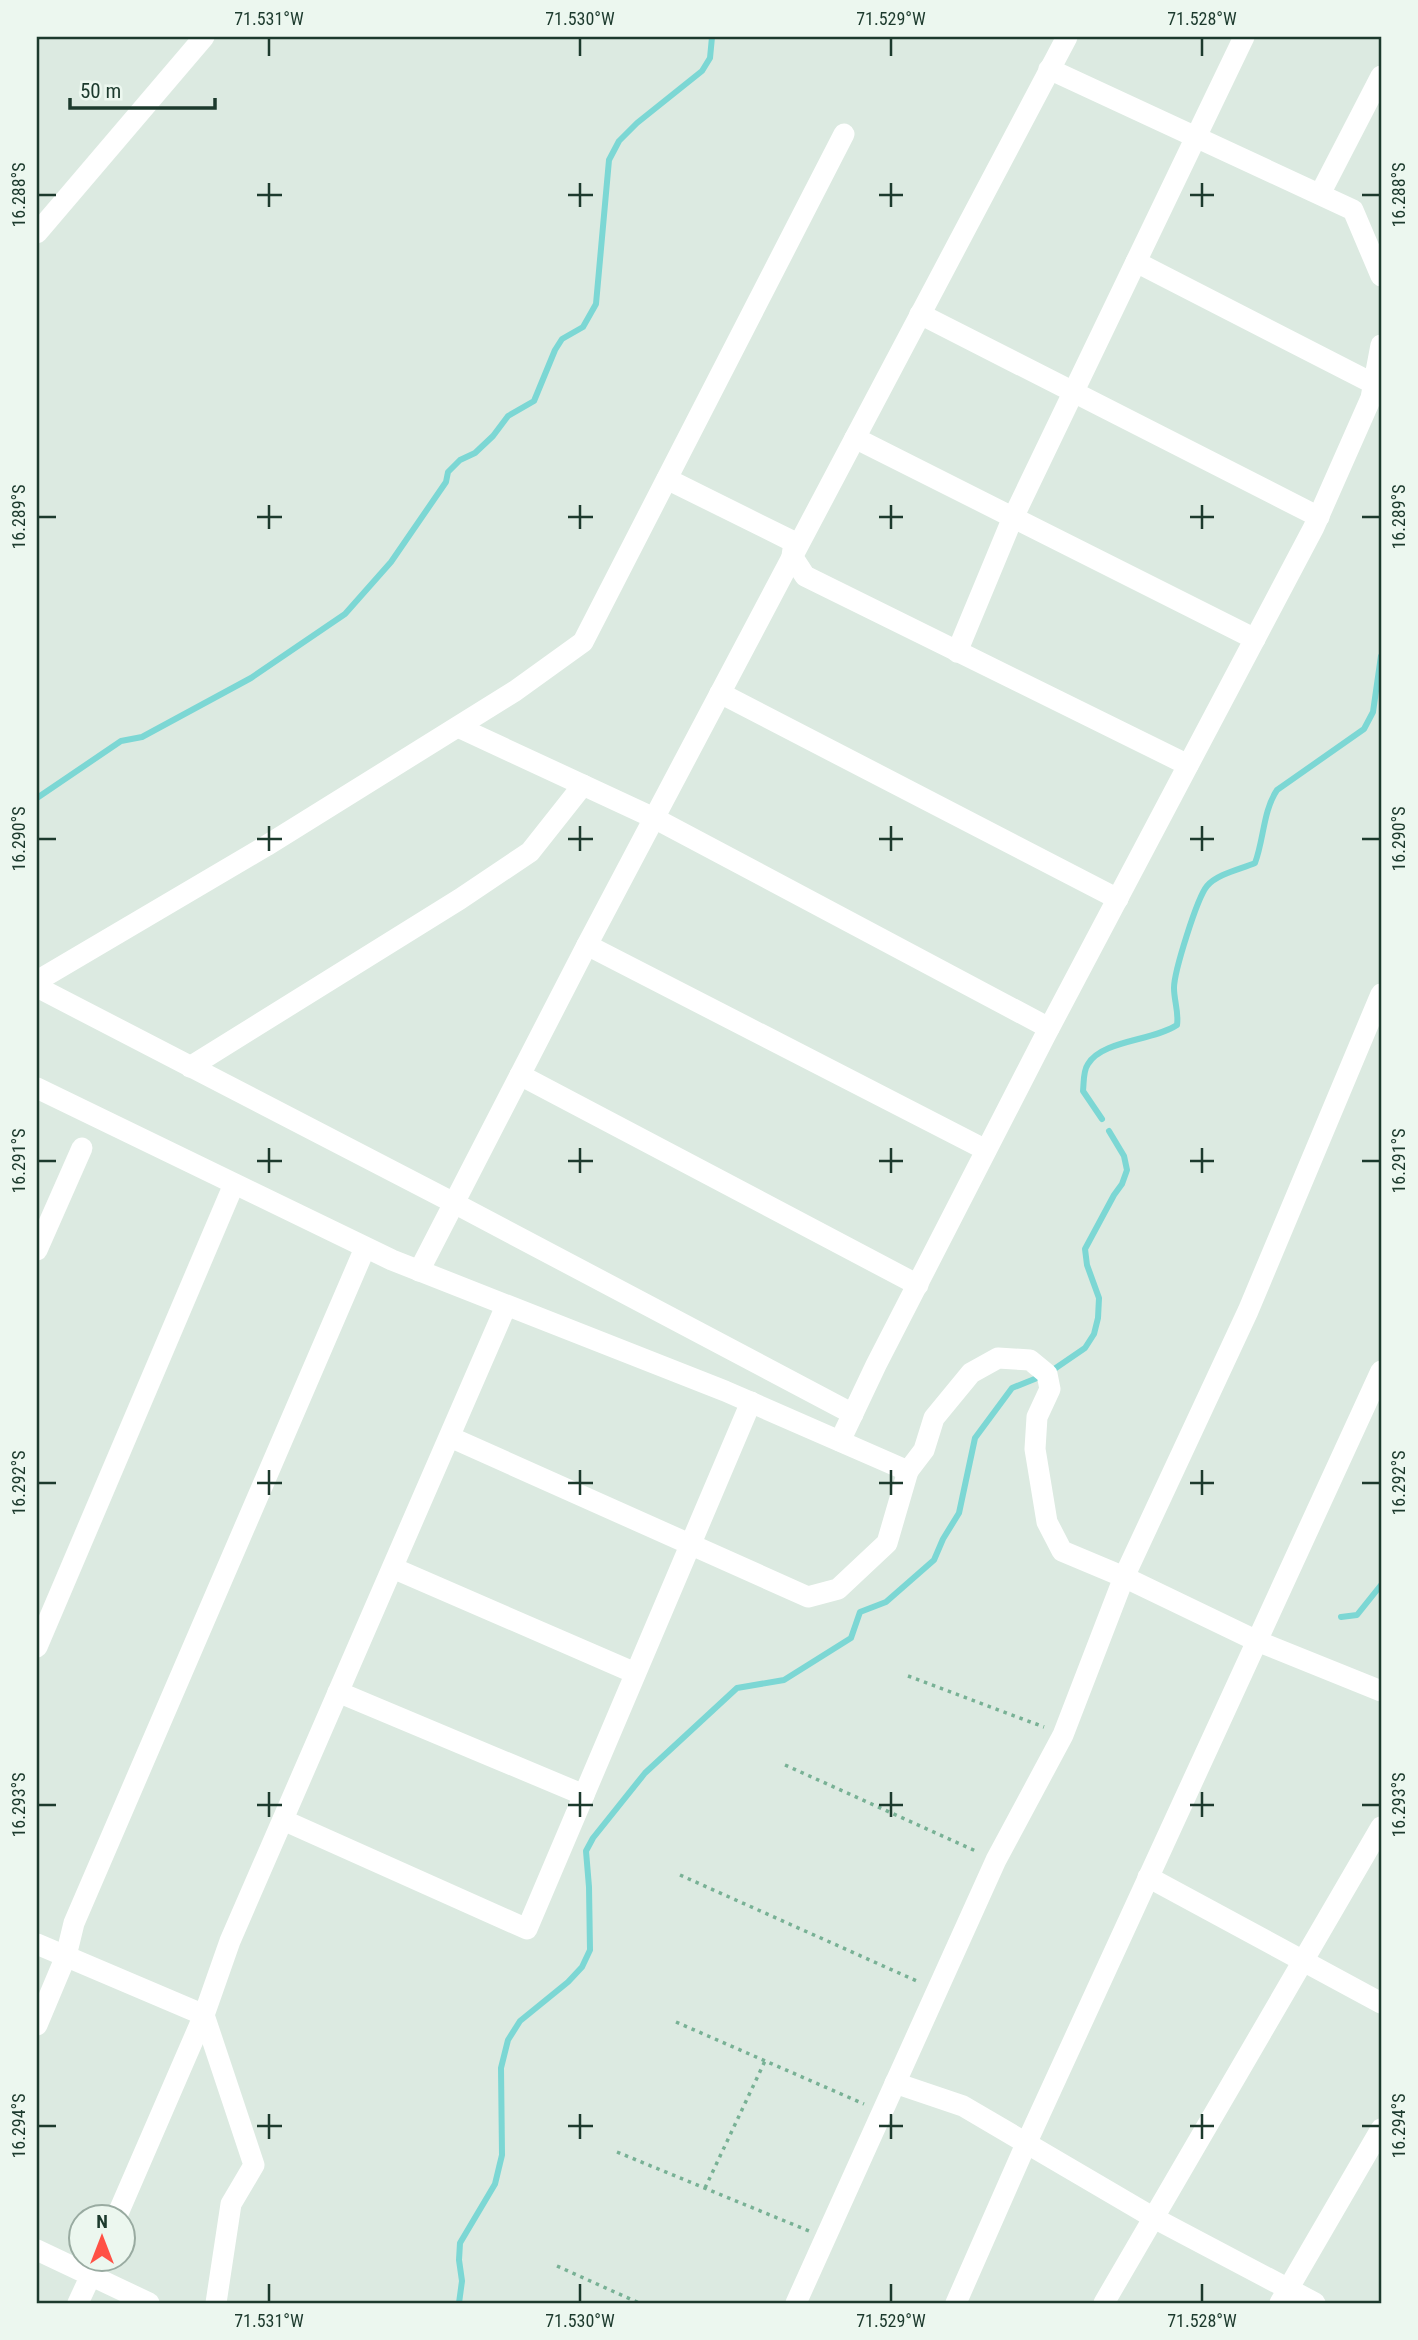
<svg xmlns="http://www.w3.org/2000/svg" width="1418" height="2340" viewBox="0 0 1418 2340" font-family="'Roboto Condensed',sans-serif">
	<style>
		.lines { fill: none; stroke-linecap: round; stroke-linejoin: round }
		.stream { stroke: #7cd7d4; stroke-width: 6 }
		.path { stroke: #78b195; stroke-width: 3.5; stroke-dasharray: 3.5 5; stroke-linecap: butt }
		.street { stroke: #fff; stroke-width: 21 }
		.ticks { fill: none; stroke: #1c3a2d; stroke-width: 2.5 }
		.neatline { fill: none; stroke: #1c3a2d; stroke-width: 2.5 }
		.ticks-label { font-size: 18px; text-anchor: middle; fill: #1c3a2d }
	</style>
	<rect width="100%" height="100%" fill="#dceae1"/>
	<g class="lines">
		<g class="stream">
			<polyline points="37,798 121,741 142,737 251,678 345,614 391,562 446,482 448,472 460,460 475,453 493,436 508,416 534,401 555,350 562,339 583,327 596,304 609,160 619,141 637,123 702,71 710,58 712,37"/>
			<path d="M1102,1119l-19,-28c1,-9 0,-20 5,-27 14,-24 65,-23 89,-39 2,-13 -3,-24 -3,-37 0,-16 23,-90 33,-102 10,-12 34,-17 48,-23 9,-24 8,-52 22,-73l87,-61 9,-17 8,-56"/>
			<polyline points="1341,1617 1357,1615 1381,1585"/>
			<polyline points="459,2303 462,2281 459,2260 460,2243 495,2184 502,2155 501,2068 508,2040 520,2021 568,1982 582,1967 590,1950 589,1887 586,1851 593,1838 645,1773 737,1688 784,1680 851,1638 860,1612 886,1602 934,1560 943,1539 959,1513 975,1438 1012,1388 1047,1374 1085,1348 1094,1334 1098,1318 1099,1298 1087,1265 1085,1249 1114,1195 1122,1184 1127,1170 1124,1156 1109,1131"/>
		</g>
		<g class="path">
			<polyline points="908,1676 1044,1727"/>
			<polyline points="785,1765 978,1852"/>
			<polyline points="680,1875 919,1982"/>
			<polyline points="676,2022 864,2104"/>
			<polyline points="617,2152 809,2231"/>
			<polyline points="705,2188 765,2061"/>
			<polyline points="557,2266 639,2303"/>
		</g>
		<g class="street">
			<polyline points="1049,69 1353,210 1381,276"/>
			<polyline points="1320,194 1381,76"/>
			<polyline points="37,233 204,37"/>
			<polyline points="1136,262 1374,384"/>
			<polyline points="920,314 1319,517"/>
			<polyline points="855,438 1255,639"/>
			<polyline points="667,479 794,542 792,556 805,576 1188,765"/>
			<polyline points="957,652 1011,522 1244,37"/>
			<polyline points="720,693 1118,899"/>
			<polyline points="458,727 654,818 1049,1028"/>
			<polyline points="587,945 986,1150"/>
			<polyline points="37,981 266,846 515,691 583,642 844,134"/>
			<polyline points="37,987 454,1203 853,1414"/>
			<polyline points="190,1067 460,899 530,852 583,785"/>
			<polyline points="520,1075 918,1285"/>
			<polyline points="37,1088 392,1260 725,1391 908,1471 924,1450 934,1418 971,1373 998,1358 1030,1360 1047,1374 1050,1389 1037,1417 1035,1449 1047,1522 1062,1551 1124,1577 1257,1641 1381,1691"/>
			<polyline points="37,1250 82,1148"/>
			<polyline points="419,1271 587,945 1067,37"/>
			<polyline points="450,1437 808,1597 838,1589 887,1543 908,1471"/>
			<polyline points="840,1441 876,1365 1045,1036 1314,527 1371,398 1381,345"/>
			<polyline points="393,1568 635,1673"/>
			<polyline points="37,1647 234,1184"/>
			<polyline points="338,1692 584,1795"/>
			<polyline points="283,1820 527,1929 751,1402"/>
			<polyline points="1148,1877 1381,2003"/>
			<polyline points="37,1944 204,2015 254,2165 231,2204 216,2303"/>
			<polyline points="37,2025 66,1956 74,1923 365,1248"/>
			<polyline points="895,2083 963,2106 1154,2218 1315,2303"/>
			<polyline points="116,2218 204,2015 230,1941 506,1306"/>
			<polyline points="37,2250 149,2303"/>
			<polyline points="78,2303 98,2260"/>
			<polyline points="796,2303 996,1860 1063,1735 1124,1577 1248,1311 1381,994"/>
			<polyline points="956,2303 1026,2144 1381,1371"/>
			<polyline points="1104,2303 1381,1827"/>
			<polyline points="1280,2303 1381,2129"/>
		</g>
	</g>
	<path class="ticks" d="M269,38v18M580,38v18M891,38v18M1202,38v18M269,183v24M580,183v24M891,183v24M1202,183v24M38,195h18M257,195h25M568,195h25M879,195h24M1190,195h24M1362,195h18M269,505v24M580,505v24M891,505v24M1202,505v24M38,517h18M257,517h25M568,517h25M879,517h24M1190,517h24M1362,517h18M269,826v25M580,826v25M891,826v25M1202,826v25M38,839h18M257,839h25M568,839h25M879,839h24M1190,839h24M1362,839h18M269,1148v25M580,1148v25M891,1148v25M1202,1148v25M38,1161h18M257,1161h25M568,1161h25M879,1161h24M1190,1161h24M1362,1161h18M269,1470v25M580,1470v25M891,1470v25M1202,1470v25M38,1483h18M257,1483h25M568,1483h25M879,1483h24M1190,1483h24M1362,1483h18M269,1792v25M580,1792v25M891,1792v25M1202,1792v25M38,1805h18M257,1805h25M568,1805h25M879,1805h24M1190,1805h24M1362,1805h18M269,2114v25M580,2114v25M891,2114v25M1202,2114v25M38,2126h18M257,2126h25M568,2126h25M879,2126h24M1190,2126h24M1362,2126h18M269,2284v18M580,2284v18M891,2284v18M1202,2284v18"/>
	<rect width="1418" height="2340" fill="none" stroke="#ecf7ef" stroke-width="77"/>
	<g transform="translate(102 2238)"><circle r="33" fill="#ecf7ef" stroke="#99aba1" stroke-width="2"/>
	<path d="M0-5L12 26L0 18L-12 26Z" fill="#ff5145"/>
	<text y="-10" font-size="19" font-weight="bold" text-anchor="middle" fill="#1c3a2d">N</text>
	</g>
	<path d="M70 98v10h145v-10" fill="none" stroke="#1c3a2d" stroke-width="3.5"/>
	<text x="80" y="98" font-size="21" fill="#1c3a2d" stroke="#ecf7ef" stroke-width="5" paint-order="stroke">50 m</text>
	<rect x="38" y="38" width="1342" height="2264" class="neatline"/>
	<g class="ticks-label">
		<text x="269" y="25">71.531°W</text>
		<text x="580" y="25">71.530°W</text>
		<text x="891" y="25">71.529°W</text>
		<text x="1202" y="25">71.528°W</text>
		<text transform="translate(19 195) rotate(-90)" y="6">16.288°S</text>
		<text transform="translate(1399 195) rotate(-90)" y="6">16.288°S</text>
		<text transform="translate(19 517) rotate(-90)" y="6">16.289°S</text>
		<text transform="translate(1399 517) rotate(-90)" y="6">16.289°S</text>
		<text transform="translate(19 839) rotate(-90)" y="6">16.290°S</text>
		<text transform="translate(1399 839) rotate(-90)" y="6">16.290°S</text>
		<text transform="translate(19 1161) rotate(-90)" y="6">16.291°S</text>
		<text transform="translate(1399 1161) rotate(-90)" y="6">16.291°S</text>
		<text transform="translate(19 1483) rotate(-90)" y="6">16.292°S</text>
		<text transform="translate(1399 1483) rotate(-90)" y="6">16.292°S</text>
		<text transform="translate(19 1805) rotate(-90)" y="6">16.293°S</text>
		<text transform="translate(1399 1805) rotate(-90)" y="6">16.293°S</text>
		<text transform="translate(19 2126) rotate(-90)" y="6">16.294°S</text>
		<text transform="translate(1399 2126) rotate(-90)" y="6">16.294°S</text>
		<text x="269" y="2327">71.531°W</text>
		<text x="580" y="2327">71.530°W</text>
		<text x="891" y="2327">71.529°W</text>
		<text x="1202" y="2327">71.528°W</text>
	</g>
</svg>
